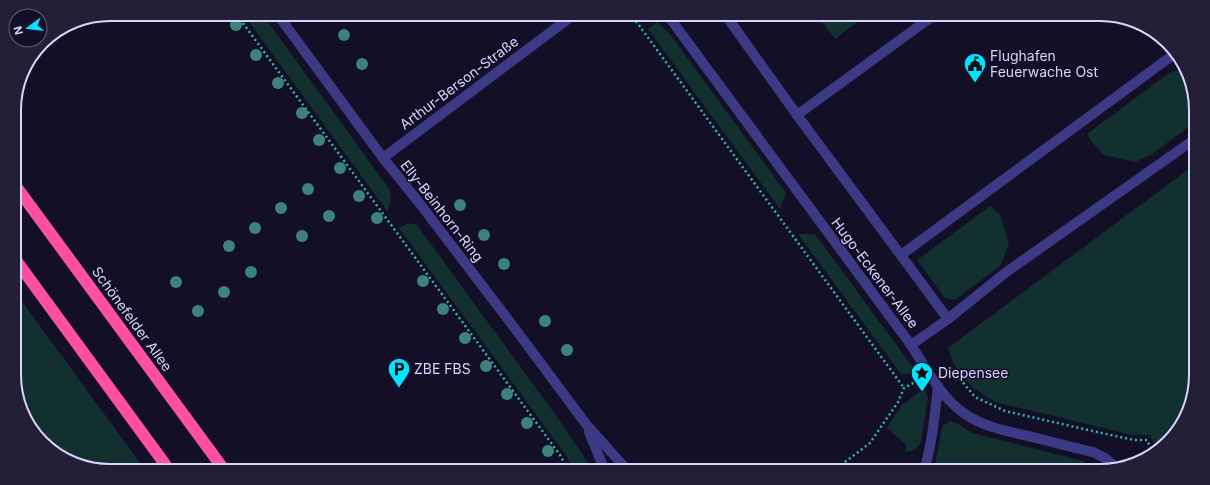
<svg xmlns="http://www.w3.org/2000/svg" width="1210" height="485" viewBox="0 0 1210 485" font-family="Inter,sans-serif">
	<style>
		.green { fill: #12302f }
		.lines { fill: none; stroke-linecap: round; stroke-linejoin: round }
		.path { stroke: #2fb8b0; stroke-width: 2.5; stroke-dasharray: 2 3; stroke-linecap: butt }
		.minor { stroke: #3d3a85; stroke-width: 10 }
		.highway { stroke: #ff4fa3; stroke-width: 12 }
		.rail-casing { stroke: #00e5ff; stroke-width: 4.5 }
		.rail { stroke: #130f26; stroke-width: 3; stroke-dasharray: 9; stroke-linecap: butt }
		.tree { fill: #3d827b }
		.labels { text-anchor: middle; stroke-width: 3; stroke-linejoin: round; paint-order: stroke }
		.poi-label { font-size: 14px; fill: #d9d4ff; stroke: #130f26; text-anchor: start }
		.street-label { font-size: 14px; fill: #d9d4ff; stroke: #130f26 }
		.rim { fill: none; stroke: #d9d4ff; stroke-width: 2 }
	</style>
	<rect width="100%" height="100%" fill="#130f26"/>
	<g class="green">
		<polygon points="244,15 263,15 390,190 391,201 387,211"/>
		<polygon points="819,18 863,18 835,39"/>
		<polygon points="657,22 670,34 786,193 780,209 648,29"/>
		<polygon points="1183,68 1195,97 1195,122 1151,155 1135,162 1104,155 1091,141 1087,134 1169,73"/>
		<polygon points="1194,165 1191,406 1163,445 1155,447 1150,435 1132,435 995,402 973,388 964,378 953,363 948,348"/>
		<polygon points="990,206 1000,215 1009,245 1000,266 955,300 945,298 917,260"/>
		<polygon points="408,223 417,225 560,421 594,471 575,471 565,454 399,228"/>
		<polygon points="798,234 815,234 917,373 901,374"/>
		<polygon points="15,292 146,471 110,471 79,466 38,438 16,394"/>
		<path d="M925,388l3,10 -7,44c-4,7 -8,9 -16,10l1,-7 -19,-17 15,-23z"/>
		<polygon points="950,421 960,425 972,433 1083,461 1096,471 934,471 942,427 945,424"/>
	</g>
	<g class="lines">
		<g class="path">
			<polyline points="237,15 560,455 569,471"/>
			<polyline points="633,17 904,388"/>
			<polyline points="945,369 951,368 975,397 1005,411 1097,432 1134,440 1147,440 1153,453"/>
			<polyline points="833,471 870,443 898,402 904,388 917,381"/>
		</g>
		<g class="minor">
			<polyline points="278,15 383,158 417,200 513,326 586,424 628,471"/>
			<path d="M669,17l242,328c15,23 30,53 54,69 19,13 41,17 63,22 21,5 43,11 65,16l12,6 11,9"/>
			<polyline points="727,17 797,115 948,319"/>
			<polyline points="797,115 930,18"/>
			<polyline points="383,158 572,16"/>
			<polyline points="901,255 1177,52"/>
			<polyline points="911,345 948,319 1005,273 1195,139"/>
			<polyline points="589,432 605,471"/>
			<path d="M924,471c8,-28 11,-56 14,-85"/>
		</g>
		<g class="highway">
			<polyline points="15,185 225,471"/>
			<polyline points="15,259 170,471"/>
		</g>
		<g class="rail-casing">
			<polyline id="rail" points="33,429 42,441"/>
		</g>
		<use href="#rail" class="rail"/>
	</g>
	<g class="tree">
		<circle cx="236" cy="25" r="6"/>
		<circle cx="344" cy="35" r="6"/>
		<circle cx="256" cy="55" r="6"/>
		<circle cx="362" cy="64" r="6"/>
		<circle cx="278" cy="83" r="6"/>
		<circle cx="302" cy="113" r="6"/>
		<circle cx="319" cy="140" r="6"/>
		<circle cx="340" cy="168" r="6"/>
		<circle cx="308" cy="189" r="6"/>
		<circle cx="359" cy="196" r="6"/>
		<circle cx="460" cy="205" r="6"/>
		<circle cx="281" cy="208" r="6"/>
		<circle cx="329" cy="216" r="6"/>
		<circle cx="377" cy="218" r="6"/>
		<circle cx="255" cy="228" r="6"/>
		<circle cx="484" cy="235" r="6"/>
		<circle cx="302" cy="236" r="6"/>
		<circle cx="229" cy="246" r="6"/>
		<circle cx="504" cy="264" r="6"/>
		<circle cx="251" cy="272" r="6"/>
		<circle cx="423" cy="281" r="6"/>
		<circle cx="176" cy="282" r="6"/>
		<circle cx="224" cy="292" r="6"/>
		<circle cx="443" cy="309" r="6"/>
		<circle cx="198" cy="311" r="6"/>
		<circle cx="545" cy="321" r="6"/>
		<circle cx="465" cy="338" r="6"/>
		<circle cx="567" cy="350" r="6"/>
		<circle cx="486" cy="366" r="6"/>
		<circle cx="507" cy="394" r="6"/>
		<circle cx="527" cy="423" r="6"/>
		<circle cx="548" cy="451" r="6"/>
	</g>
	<defs>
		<g id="civic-pin" transform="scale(1.15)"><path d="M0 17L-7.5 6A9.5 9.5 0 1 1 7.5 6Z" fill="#00e5ff" stroke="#130f26"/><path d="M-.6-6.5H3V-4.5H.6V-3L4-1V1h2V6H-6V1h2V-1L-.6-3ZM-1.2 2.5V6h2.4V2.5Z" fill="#111"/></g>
		<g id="parking-pin" transform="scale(1.15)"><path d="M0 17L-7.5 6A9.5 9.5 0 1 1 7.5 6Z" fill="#00e5ff" stroke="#130f26"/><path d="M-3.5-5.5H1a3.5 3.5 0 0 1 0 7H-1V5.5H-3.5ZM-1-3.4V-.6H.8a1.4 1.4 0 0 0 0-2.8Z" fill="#111"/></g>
		<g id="sight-pin" transform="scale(1.15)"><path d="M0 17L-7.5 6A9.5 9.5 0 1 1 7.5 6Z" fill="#00e5ff" stroke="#130f26"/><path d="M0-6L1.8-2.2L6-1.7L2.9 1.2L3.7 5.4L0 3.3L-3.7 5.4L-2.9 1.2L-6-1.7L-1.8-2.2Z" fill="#111"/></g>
	</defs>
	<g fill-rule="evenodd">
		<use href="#civic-pin" x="975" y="64"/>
		<use href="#parking-pin" x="399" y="369"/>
		<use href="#sight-pin" x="922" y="373"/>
	</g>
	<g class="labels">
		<g class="poi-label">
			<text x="990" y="61">Flughafen<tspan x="990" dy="16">Feuerwache Ost</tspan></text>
			<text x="414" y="374">ZBE FBS</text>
			<text x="938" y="378">Diepensee</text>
		</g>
		<g class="street-label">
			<text transform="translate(459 83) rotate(-37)" y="5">Arthur-Berson-Straße</text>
			<text transform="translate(442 211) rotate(52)" y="5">Elly-Beinhorn-Ring</text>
			<text transform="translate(875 273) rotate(53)" y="5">Hugo-Eckener-Allee</text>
			<text transform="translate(132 319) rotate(54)" y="5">Schönefelder Allee</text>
		</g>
	</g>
	<path d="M0 0H1210V485H0ZM110 21H1100A89 89 0 0 1 1189 110V375A89 89 0 0 1 1100 464H110A89 89 0 0 1 21 375V110A89 89 0 0 1 110 21Z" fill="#231f37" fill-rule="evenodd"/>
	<path class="rim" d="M110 21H1100A89 89 0 0 1 1189 110V375A89 89 0 0 1 1100 464H110A89 89 0 0 1 21 375V110A89 89 0 0 1 110 21Z"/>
	<g transform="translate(28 28) rotate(255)"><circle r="19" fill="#130f26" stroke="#625e7d"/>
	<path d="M0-3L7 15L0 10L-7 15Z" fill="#00e5ff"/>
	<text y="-6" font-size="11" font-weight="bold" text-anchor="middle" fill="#d9d4ff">N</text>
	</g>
</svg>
